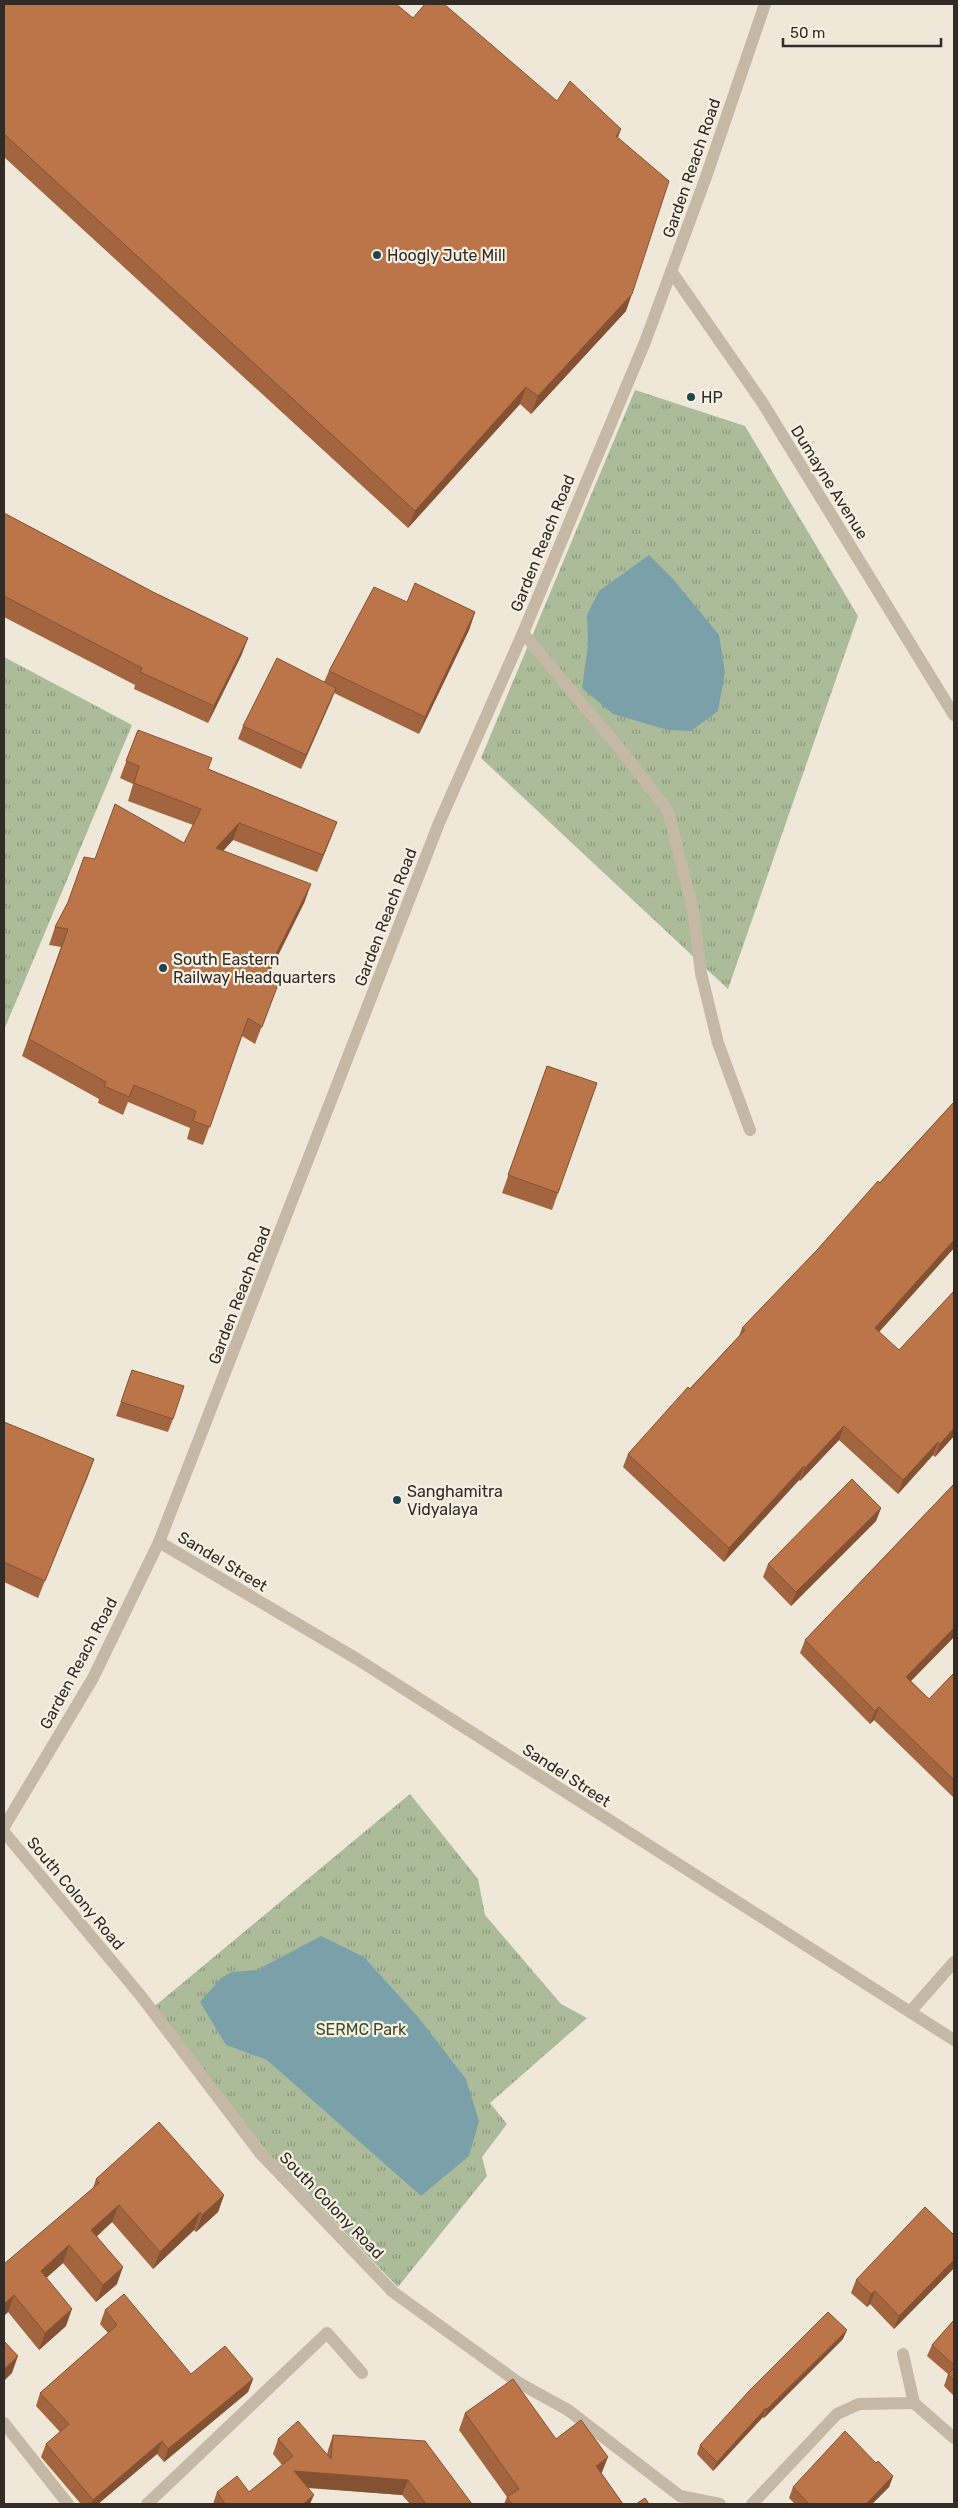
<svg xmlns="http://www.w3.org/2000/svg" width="958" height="2508" viewBox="0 0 958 2508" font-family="Rubik,sans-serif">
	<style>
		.park { fill: url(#park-tufts) }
		.water { fill: #7aa1a9 }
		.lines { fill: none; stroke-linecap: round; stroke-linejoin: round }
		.street { stroke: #c5b8a5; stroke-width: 12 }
		.wall { fill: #a2653f }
		.shaded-wall { fill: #845233 }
		.building { fill: #bc7549; stroke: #845233 }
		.poi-dot { fill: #1f4650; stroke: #f7f1e4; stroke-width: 2 }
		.labels { text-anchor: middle; stroke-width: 4.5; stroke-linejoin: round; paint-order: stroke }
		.street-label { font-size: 16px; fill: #322b26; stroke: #f7f1e4 }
		.poi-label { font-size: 16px; fill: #322b26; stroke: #f7f1e4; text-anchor: start }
		.park-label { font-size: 16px; fill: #3d4e2c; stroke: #f7f1e4 }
	</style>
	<defs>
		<pattern id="park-tufts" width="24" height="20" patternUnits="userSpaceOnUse" patternTransform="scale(1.25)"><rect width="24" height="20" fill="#acbc9a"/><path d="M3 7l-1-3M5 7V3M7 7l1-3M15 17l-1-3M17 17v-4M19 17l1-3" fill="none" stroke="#8d997d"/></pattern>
	</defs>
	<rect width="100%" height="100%" fill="#efe7d8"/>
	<g class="park">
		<polygon points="635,390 745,426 858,616 728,989 481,758"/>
		<polygon points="4,657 132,725 4,1030"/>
		<polygon points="410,1794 478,1879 485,1915 561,2004 587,2018 490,2103 507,2124 482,2157 487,2176 398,2287 266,2151 155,2006"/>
	</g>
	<g class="water">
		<polygon points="649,555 673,579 719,635 725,672 718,711 691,731 668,730 613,714 582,688 588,645 587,615 599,591"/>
		<polygon points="321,1936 364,1957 418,2017 466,2079 479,2121 469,2156 421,2196 267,2060 226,2045 200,2002 221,1978 232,1972 257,1970"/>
	</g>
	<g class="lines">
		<g class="street">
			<polyline points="671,271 762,402 954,715"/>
			<polyline points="523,633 625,755 668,811 693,910 701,973 718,1043 750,1130"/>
			<polyline points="159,1542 357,1659 954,2040"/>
			<polyline points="4,1827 93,1678 159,1542 439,823 523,633 645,342 706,177 765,4"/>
			<polyline points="4,1832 141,1996 260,2153 393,2292 519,2383 568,2410 680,2496 720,2504"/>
			<polyline points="910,2012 954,1962"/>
			<polyline points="903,2354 914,2403 954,2438"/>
			<polyline points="4,2423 68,2504"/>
			<polyline points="147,2504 327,2333 362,2373"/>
			<polyline points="752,2504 837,2414 859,2404 914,2403"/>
		</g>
	</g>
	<g class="wall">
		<polygon points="4,4 413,18 557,101 618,138 626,311 531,414 520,404 408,528 4,157"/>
		<polygon points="4,513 153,592 248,638 241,656 208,723 134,689 135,685 4,617"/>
		<polygon points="407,602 475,612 469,630 419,734 334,693 301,769 238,739 243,726 324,682 329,671"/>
		<polygon points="138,730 208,769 337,822 317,872 233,840 223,851 305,901 269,973 282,974 255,1044 242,1036 203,1145 187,1139 190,1128 128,1102 123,1115 98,1103 99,1099 22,1056 61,947 49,945 55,927 95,859 184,843 193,825 128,801 133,784 120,778"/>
		<polygon points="547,1066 597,1083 552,1210 502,1193"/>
		<polygon points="954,1102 954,1248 879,1332 954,1436 935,1457 933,1455 898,1494 839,1440 800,1481 799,1480 724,1562 623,1467 628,1454 739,1336 742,1328 817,1250"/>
		<polygon points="132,1370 173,1419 168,1432 116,1416"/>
		<polygon points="4,1422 94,1459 38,1598 4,1582"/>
		<polygon points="954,1484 954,1637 911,1681 929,1699 954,1673 954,1798 874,1720 870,1724 800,1653 805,1640"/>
		<polygon points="881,1508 876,1521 791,1606 763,1577 768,1564"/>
		<polygon points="96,2179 224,2195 218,2212 196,2232 194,2230 153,2269 112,2222 97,2236 117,2284 96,2302 63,2263 46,2278 66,2326 39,2350 8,2312 4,2316 4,2264 93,2188"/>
		<polygon points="954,2235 954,2268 894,2329 870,2304 867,2307 851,2293 856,2280"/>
		<polygon points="105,2310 191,2374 253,2379 248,2392 164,2462 157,2454 98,2504 81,2504 41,2457 46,2444 60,2432 36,2406 40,2393 108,2333 100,2324"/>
		<polygon points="954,2320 954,2396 944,2386 948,2374 927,2356 932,2345"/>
		<polygon points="843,2339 764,2418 763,2417 713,2471 697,2454 700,2445"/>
		<polygon points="465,2413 556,2439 602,2474 623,2504 504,2504 507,2497 459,2430"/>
		<polygon points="333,2435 472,2504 410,2504 402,2495 307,2488 310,2504 213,2504 217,2492 249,2492 282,2465 273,2454 278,2439 327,2455 328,2450"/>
		<polygon points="876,2463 893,2476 889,2487 872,2504 795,2504 789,2498 793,2487"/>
	</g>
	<g class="shaded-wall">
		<polygon points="621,129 615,146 616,136"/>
		<polygon points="632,294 626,311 531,414 538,396"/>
		<polygon points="526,387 520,404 408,528 415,511"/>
		<polygon points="475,612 469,630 419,734 425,717"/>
		<polygon points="248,638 241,656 208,723 214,706"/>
		<polygon points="336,688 331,701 301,769 306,755"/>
		<polygon points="337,822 330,840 317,872 323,855"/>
		<polygon points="239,823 233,840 210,865 216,848"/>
		<polygon points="311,884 305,901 261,990 267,972"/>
		<polygon points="954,1240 954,1248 870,1342 875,1328"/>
		<polygon points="844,1426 839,1440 800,1481 805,1468"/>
		<polygon points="954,1428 954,1436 935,1457 940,1444"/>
		<polygon points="938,1442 933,1455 898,1494 903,1480"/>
		<polygon points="94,1459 88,1476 38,1598 45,1581"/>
		<polygon points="804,1466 799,1480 724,1562 729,1548"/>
		<polygon points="881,1508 876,1521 791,1606 796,1592"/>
		<polygon points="954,1628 954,1637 902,1690 906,1677"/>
		<polygon points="879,1707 874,1720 870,1724 875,1711"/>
		<polygon points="224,2195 218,2212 196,2232 202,2215"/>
		<polygon points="119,2205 112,2222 85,2247 91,2230"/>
		<polygon points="200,2212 194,2230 153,2269 160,2252"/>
		<polygon points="69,2245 63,2263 35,2288 41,2271"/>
		<polygon points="954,2260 954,2268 894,2329 899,2316"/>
		<polygon points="123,2267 117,2284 96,2302 103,2285"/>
		<polygon points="875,2291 870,2304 867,2307 871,2294"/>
		<polygon points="14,2295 8,2312 4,2316 4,2304"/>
		<polygon points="72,2309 66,2326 39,2350 45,2333"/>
		<polygon points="847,2330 843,2339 764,2418 767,2409"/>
		<polygon points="18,2356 12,2373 4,2381 4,2369"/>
		<polygon points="253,2379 248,2392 164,2462 168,2449"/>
		<polygon points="766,2408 763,2417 713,2471 717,2462"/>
		<polygon points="162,2441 157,2454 98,2504 91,2504 93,2500"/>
		<polygon points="608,2457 601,2475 596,2466"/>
		<polygon points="294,2471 408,2480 402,2495 289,2486"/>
		<polygon points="893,2476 889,2487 872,2504 866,2504"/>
		<polygon points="314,2495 310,2504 303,2504"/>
	</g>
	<g class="building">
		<polygon points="4,4 396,4 413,18 425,4 444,4 557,101 570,81 621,129 616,136 669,181 632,294 538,396 526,387 415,511 4,134"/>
		<polygon points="4,513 153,592 248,638 214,706 140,672 142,668 4,596"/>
		<polygon points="415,583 475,612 425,717 329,671 374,587 407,602"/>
		<polygon points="277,658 336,688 306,755 243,726"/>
		<polygon points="138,730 212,758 208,769 337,822 323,855 239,823 216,848 311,884 267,972 282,974 262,1027 248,1018 210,1127 193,1121 196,1111 134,1085 129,1097 104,1086 106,1082 29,1039 68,929 55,927 68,902 84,857 95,859 115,804 184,843 201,809 134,783 139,766 126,761"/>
		<polygon points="547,1066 597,1083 558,1193 508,1175"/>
		<polygon points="954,1102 954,1240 875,1328 899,1350 954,1291 954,1428 940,1444 938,1442 903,1480 844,1426 805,1468 804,1466 729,1548 628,1454 688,1387 690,1389 745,1330 742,1328 817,1250 878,1181 880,1183"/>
		<polygon points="132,1370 184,1386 173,1419 121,1402"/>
		<polygon points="4,1422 94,1459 45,1581 4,1562"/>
		<polygon points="852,1479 881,1508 796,1592 768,1564"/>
		<polygon points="954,1484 954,1628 906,1677 929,1699 954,1673 954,1780 879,1707 875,1711 805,1640"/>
		<polygon points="159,2122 224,2195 202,2215 200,2212 160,2252 119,2205 91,2230 123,2267 103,2285 69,2245 41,2271 72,2309 45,2333 14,2295 4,2304 4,2264 99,2183 96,2179"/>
		<polygon points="925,2207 954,2235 954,2260 899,2316 875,2291 871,2294 856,2280"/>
		<polygon points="124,2294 191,2374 225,2346 253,2379 168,2449 162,2441 93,2500 46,2444 69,2424 40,2393 117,2325 105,2310"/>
		<polygon points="828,2312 847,2330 767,2409 766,2408 717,2462 700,2445 749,2391"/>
		<polygon points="954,2320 954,2365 932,2345"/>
		<polygon points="4,2341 18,2356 4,2369"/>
		<polygon points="954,2368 954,2381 948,2374"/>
		<polygon points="513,2379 556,2439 581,2420 608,2457 596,2466 623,2504 512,2504 507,2497 519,2489 465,2413"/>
		<polygon points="298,2421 331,2459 333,2435 425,2441 472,2504 426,2504 408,2480 294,2471 314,2495 303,2504 225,2504 217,2492 237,2476 249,2492 293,2456 278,2439"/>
		<polygon points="845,2431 876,2463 878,2461 893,2476 866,2504 809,2504 793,2487"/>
		<polygon points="645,2498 649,2504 636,2504"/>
	</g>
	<g class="poi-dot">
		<circle cx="377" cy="255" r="5"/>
		<circle cx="691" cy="397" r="5"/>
		<circle cx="163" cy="968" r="5"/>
		<circle cx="397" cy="1500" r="5"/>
	</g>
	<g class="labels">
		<g class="street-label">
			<text transform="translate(691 168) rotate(-71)" y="6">Garden Reach Road</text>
			<text transform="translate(830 482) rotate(58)" y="6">Dumayne Avenue</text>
			<text transform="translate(542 543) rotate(-68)" y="6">Garden Reach Road</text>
			<text transform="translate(385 917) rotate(-69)" y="6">Garden Reach Road</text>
			<text transform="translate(239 1295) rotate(-69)" y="6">Garden Reach Road</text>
			<text transform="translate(223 1561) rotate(31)" y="6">Sandel Street</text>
			<text transform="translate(78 1663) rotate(-62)" y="6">Garden Reach Road</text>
			<text transform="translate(567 1775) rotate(33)" y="6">Sandel Street</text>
			<text transform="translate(76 1893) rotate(50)" y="6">South Colony Road</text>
			<text transform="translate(332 2205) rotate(46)" y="6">South Colony Road</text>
		</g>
		<g class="poi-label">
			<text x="387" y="261">Hoogly Jute Mill</text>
			<text x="701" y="403">HP</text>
			<text x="173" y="965">South Eastern<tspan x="173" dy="18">Railway Headquarters</tspan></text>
			<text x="407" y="1497">Sanghamitra<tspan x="407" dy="18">Vidyalaya</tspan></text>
		</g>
		<g class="park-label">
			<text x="361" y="2035">SERMC Park</text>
		</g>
	</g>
	<rect width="958" height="2508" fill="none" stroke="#322b26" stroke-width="10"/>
	<path d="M783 38v8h158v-8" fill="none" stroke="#322b26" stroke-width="2.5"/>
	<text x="790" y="38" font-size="15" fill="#322b26" stroke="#f7f1e4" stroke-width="4" paint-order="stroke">50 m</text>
</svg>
